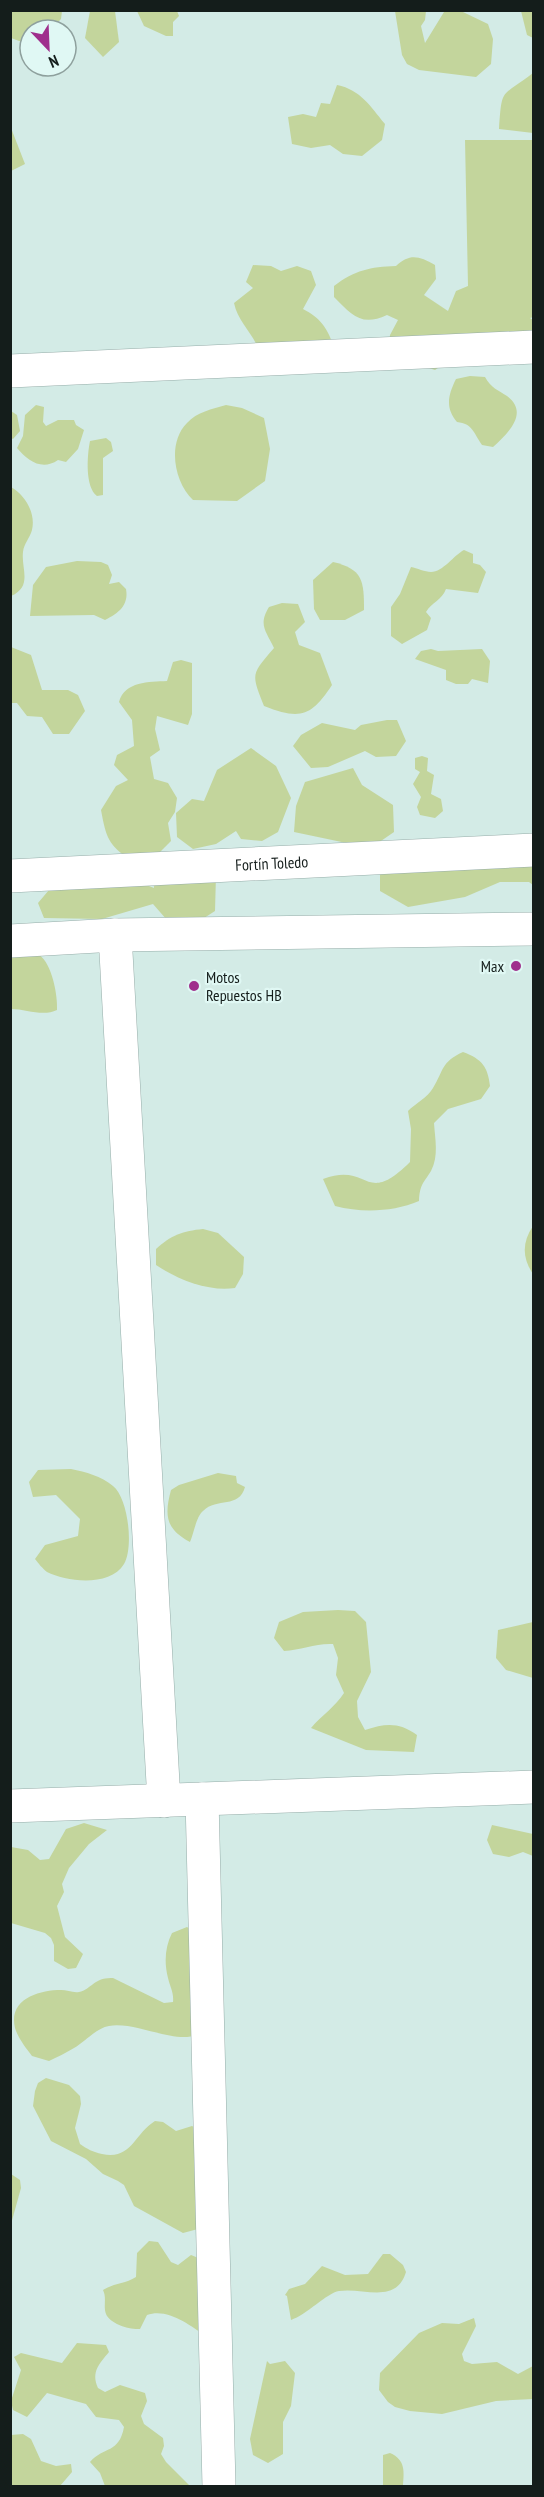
<svg xmlns="http://www.w3.org/2000/svg" width="544" height="2497" viewBox="0 0 544 2497" font-family="'PT Sans Narrow',sans-serif">
	<style>
		.green { fill: #c3d59c }
		.lines { fill: none; stroke-linecap: round; stroke-linejoin: round }
		.minor-casing { stroke: #96ada9; stroke-width: 34 }
		.tertiary-casing { stroke: #96ada9; stroke-width: 34 }
		.minor { stroke: #fff; stroke-width: 33 }
		.tertiary { stroke: #fff; stroke-width: 33 }
		.poi-dot { fill: #9f2f8c; stroke: #e0f8f4; stroke-width: 2 }
		.labels { text-anchor: middle; stroke-width: 4.5; stroke-linejoin: round; paint-order: stroke }
		.street-label { font-size: 16px; fill: #141d1b; stroke: #e0f8f4 }
		.poi-label { font-size: 16px; fill: #141d1b; stroke: #e0f8f4; text-anchor: end }
	</style>
	<rect width="100%" height="100%" fill="#d3ebe6"/>
	<g class="green">
		<polygon points="11,10 62,10 62,11 61,19 50,30 30,30 30,45 11,38"/>
		<polygon points="90,11 115,11 119,42 103,57 85,38"/>
		<polygon points="137,11 177,11 179,16 173,22 173,36 166,36 144,26"/>
		<polygon points="395,11 426,11 425,20 421,26 425,43 444,12 470,11 463,12 488,24 493,39 491,64 476,77 419,70 407,64 402,55"/>
		<polygon points="521,11 533,11 533,38 527,35"/>
		<path d="M533,73v60l-34,-4c3,-43 2,-31 34,-56z"/>
		<path d="M337,85c24,5 33,21 48,39l-3,16 -20,16 -19,-2 -13,-9 -19,3 -19,-4 -4,-27 15,-3 13,3 5,-14 9,1z"/>
		<polygon points="11,128 25,164 11,171 10,171"/>
		<path d="M465,140h68l1,177 -4,1 3,2v30l-85,11 -13,9 -25,-8 -21,-14 1,-13 8,-15 -11,-5c-26,12 -35,0 -53,-18v-11c21,-16 36,-19 62,-20 14,-13 23,-10 39,-1l1,14 -12,16 24,16 8,-20 12,-5z"/>
		<path d="M253,265l18,1 10,5 16,-5 14,5 5,14 -13,24c17,9 23,17 30,35l-74,6c-7,-18 -21,-28 -25,-47l19,-15 -7,-6z"/>
		<path d="M470,376l15,1c6,11 13,13 22,19 23,17 0,38 -14,51l-11,-2c-9,-13 -9,-21 -25,-23 -12,-14 -9,-27 -1,-43z"/>
		<path d="M36,405l8,2 -1,15 3,4 12,-6h16l2,5 8,5 -6,19 -12,13 -8,-2c-16,11 -30,1 -41,-12l6,-12 2,-21z"/>
		<path d="M226,405l16,3 22,10 6,31 -5,32 -28,20 -44,-1c-19,-18 -26,-57 -6,-77 10,-11 25,-14 39,-18z"/>
		<polygon points="11,411 17,415 20,431 13,439 11,438"/>
		<path d="M106,438l5,4 2,9 -10,7v37l-6,1c-12,-9 -10,-40 -7,-55z"/>
		<path d="M11,487c14,8 25,26 21,43 -2,8 -8,13 -9,22 -2,17 10,34 -12,44z"/>
		<path d="M464,550l9,4v9l7,2 6,7 -8,21 -32,-4c-4,11 -14,13 -20,23l5,6 -4,12 -25,14 -11,-8v-29l9,-13 11,-27c6,1 14,5 20,5 12,0 23,-17 33,-22z"/>
		<path d="M77,561l24,1 7,3 4,10 -3,9 10,-2 7,7c3,16 -7,24 -21,31l-11,-5 -64,1 3,-31 13,-18z"/>
		<path d="M333,562c30,7 31,19 31,48l-19,10h-25l-6,-11 -1,-29z"/>
		<path d="M282,603l16,1 7,18 -10,10 4,13 21,8 12,32c-21,32 -32,35 -68,21 -13,-33 -13,-31 10,-58 -8,-17 -16,-23 -5,-41z"/>
		<polygon points="11,647 31,655 42,690 68,690 78,695 85,711 69,734 53,734 42,717 27,716 17,703 11,703"/>
		<polygon points="431,649 438,651 482,649 490,661 488,683 472,679 468,684 456,684 446,680 446,670 415,659 421,651"/>
		<path d="M181,660l11,3v51l-4,11 -31,-9 -2,13 5,21 -10,7 4,22 14,4 9,15 -2,14 -7,11 3,18 -15,15 -25,4c-23,-15 -25,-23 -30,-50l15,-24 12,-6 -14,-15 3,-10 17,-9 -2,-26 -13,-18c6,-21 30,-20 48,-21l6,-19z"/>
		<polygon points="387,720 397,720 406,741 396,756 376,757 365,751 328,767 311,768 293,746 301,735 322,723 355,730 361,725"/>
		<polygon points="251,748 276,766 291,798 278,832 262,841 241,839 236,831 216,844 193,849 177,837 176,813 192,799 204,801 217,770"/>
		<polygon points="422,756 428,758 427,771 434,775 431,794 441,799 443,811 435,818 420,815 417,807 421,797 413,784 420,772 415,769 415,758"/>
		<polygon points="353,768 362,785 393,805 394,832 378,843 356,845 294,832 296,806 305,782"/>
		<polygon points="533,847 533,885 529,882 500,882 465,897 408,907 380,891 380,870"/>
		<polygon points="153,867 216,875 215,911 190,927 167,920 153,904 102,919 44,918 38,903 49,890 139,882 154,888"/>
		<path d="M11,949c8,2 21,2 28,6 13,8 19,41 18,55 -14,7 -31,-1 -46,-1z"/>
		<path d="M463,1052c19,7 25,15 27,34l-9,13 -33,10 -14,14c1,16 5,33 -3,48 -8,13 -11,13 -12,30 -26,11 -57,12 -84,5l-12,-27c47,-18 41,29 87,-17l1,-33 -3,-18c7,-7 20,-14 25,-23 11,-18 8,-26 30,-36z"/>
		<path d="M533,1226v48c-11,-16 -11,-32 0,-48z"/>
		<path d="M203,1229l15,4 26,24 -1,17 -8,14c-25,4 -57,-8 -79,-23v-16c15,-14 27,-18 47,-20z"/>
		<path d="M71,1469c15,3 30,7 42,17 15,12 21,61 11,78 -14,23 -57,18 -77,8 -4,-3 -9,-9 -12,-13l10,-14 33,-9 2,-17 -24,-24 -23,2 -4,-15 9,-12z"/>
		<path d="M218,1473l18,3 1,7 8,4c-6,22 -28,10 -42,24 -7,6 -9,22 -13,31 -24,-13 -26,-26 -19,-52l8,-5z"/>
		<path d="M338,1610l17,1 11,11 5,50 -14,29 1,16 7,13c21,-7 34,-8 52,5l-3,17 -48,-2 -55,-22c11,-13 24,-21 33,-35l-8,-18 2,-17 -5,-14c-17,-1 -32,6 -49,7l-10,-13 5,-16 24,-10z"/>
		<polygon points="533,1622 534,1622 533,1678 506,1670 496,1658 498,1630"/>
		<polygon points="84,1823 107,1830 89,1844 69,1868 62,1884 64,1892 57,1906 65,1937 83,1954 76,1968 68,1969 54,1961 54,1945 51,1938 45,1933 11,1923 11,1847 28,1850 40,1860 49,1859 66,1829"/>
		<polygon points="492,1825 533,1834 533,1856 523,1852 509,1857 493,1854 487,1840"/>
		<path d="M187,1927l6,4 3,104c-21,9 -62,-14 -87,-9 -13,2 -24,16 -35,22 -8,5 -17,9 -25,13l-17,-5c-6,-8 -14,-18 -17,-28 -7,-29 24,-38 46,-38 6,0 12,3 18,2 13,-3 15,-15 34,-14l51,25 9,-1c1,-10 -3,-15 -5,-24 -4,-16 -3,-31 4,-45z"/>
		<path d="M46,2078l23,7 11,11 1,8 -6,24 5,16c7,5 13,8 22,10 30,6 31,-19 53,-33l8,1 13,9 16,-5 7,4 -1,99 -15,4 -49,-27 -10,-21 -6,-4 -15,-7 -17,-15 -35,-18 -18,-35 2,-15 3,-8z"/>
		<polygon points="11,2174 20,2180 21,2188 11,2224"/>
		<path d="M149,2241l9,1 13,20 7,3 13,-10 15,6v75c-17,-11 -38,-28 -59,-21l-7,14c-10,1 -30,-5 -34,-15 -3,-8 1,-16 -3,-24 11,-7 22,-6 33,-13l1,-24z"/>
		<path d="M383,2254h7l13,11 3,7c-10,33 -43,15 -67,19 -12,2 -33,24 -48,29l-4,-24 -2,-1 4,-6 16,-5 17,-18 23,9 23,-1z"/>
		<polygon points="474,2318 476,2326 462,2354 464,2361 472,2364 497,2362 518,2374 533,2366 533,2399 496,2401 442,2414 410,2411 395,2407 388,2402 379,2390 380,2373 419,2333 442,2323 459,2324"/>
		<path d="M77,2343l29,2 3,7c-10,12 -18,20 -11,36l7,4 15,-7 25,8 2,8 -6,15 3,8 19,14 1,8 -3,8 5,8 24,24h-85l-5,-13 -10,-11c14,-16 29,-8 34,-35l-5,-7 -23,-3 -10,-13 -39,-11 -20,24 -14,-7 -2,-9 10,-31 -7,-13 7,-4 41,10z"/>
		<polygon points="267,2361 270,2364 285,2361 295,2373 291,2406 283,2422 283,2454 268,2463 253,2455 250,2439"/>
		<polygon points="23,2434 31,2439 41,2461 56,2466 71,2464 72,2472 60,2486 11,2486 11,2435"/>
		<path d="M390,2453c16,7 14,19 13,33h-20v-31z"/>
	</g>
	<g class="lines">
		<g class="minor-casing">
			<g id="minor">
				<polyline points="10,371 534,347"/>
				<polyline points="115,935 164,1801"/>
				<polyline points="202,1799 219,2486"/>
				<polyline points="10,1806 534,1787"/>
			</g>
		</g>
		<g class="tertiary-casing">
			<g id="tertiary">
				<path id="s1" d="M10,876l524,-26"/>
				<polyline points="10,941 115,935 534,929"/>
			</g>
		</g>
		<use href="#minor" class="minor"/>
		<use href="#tertiary" class="tertiary"/>
	</g>
	<g class="poi-dot">
		<circle cx="516" cy="966" r="6"/>
		<circle cx="194" cy="986" r="6"/>
	</g>
	<g class="labels">
		<g class="street-label">
			<text dy="6" stroke="none"><textPath href="#s1" startOffset="262">Fortín Toledo</textPath></text>
		</g>
		<g class="poi-label">
			<text x="504" y="972">Max</text>
			<text x="206" y="983" text-anchor="start">Motos<tspan x="206" dy="18">Repuestos HB</tspan></text>
		</g>
	</g>
	<rect width="544" height="2497" fill="none" stroke="#141d1b" stroke-width="24"/>
	<g transform="translate(48 48) rotate(157)"><circle r="28" fill="#e0f8f4" stroke="#8ea09d" stroke-width="1.5"/>
	<path d="M0-4.5L10 22L0 15L-10 22Z" fill="#9f2f8c"/>
	<text y="-9" font-size="16" font-weight="bold" text-anchor="middle" fill="#141d1b">N</text>
	</g>
</svg>
